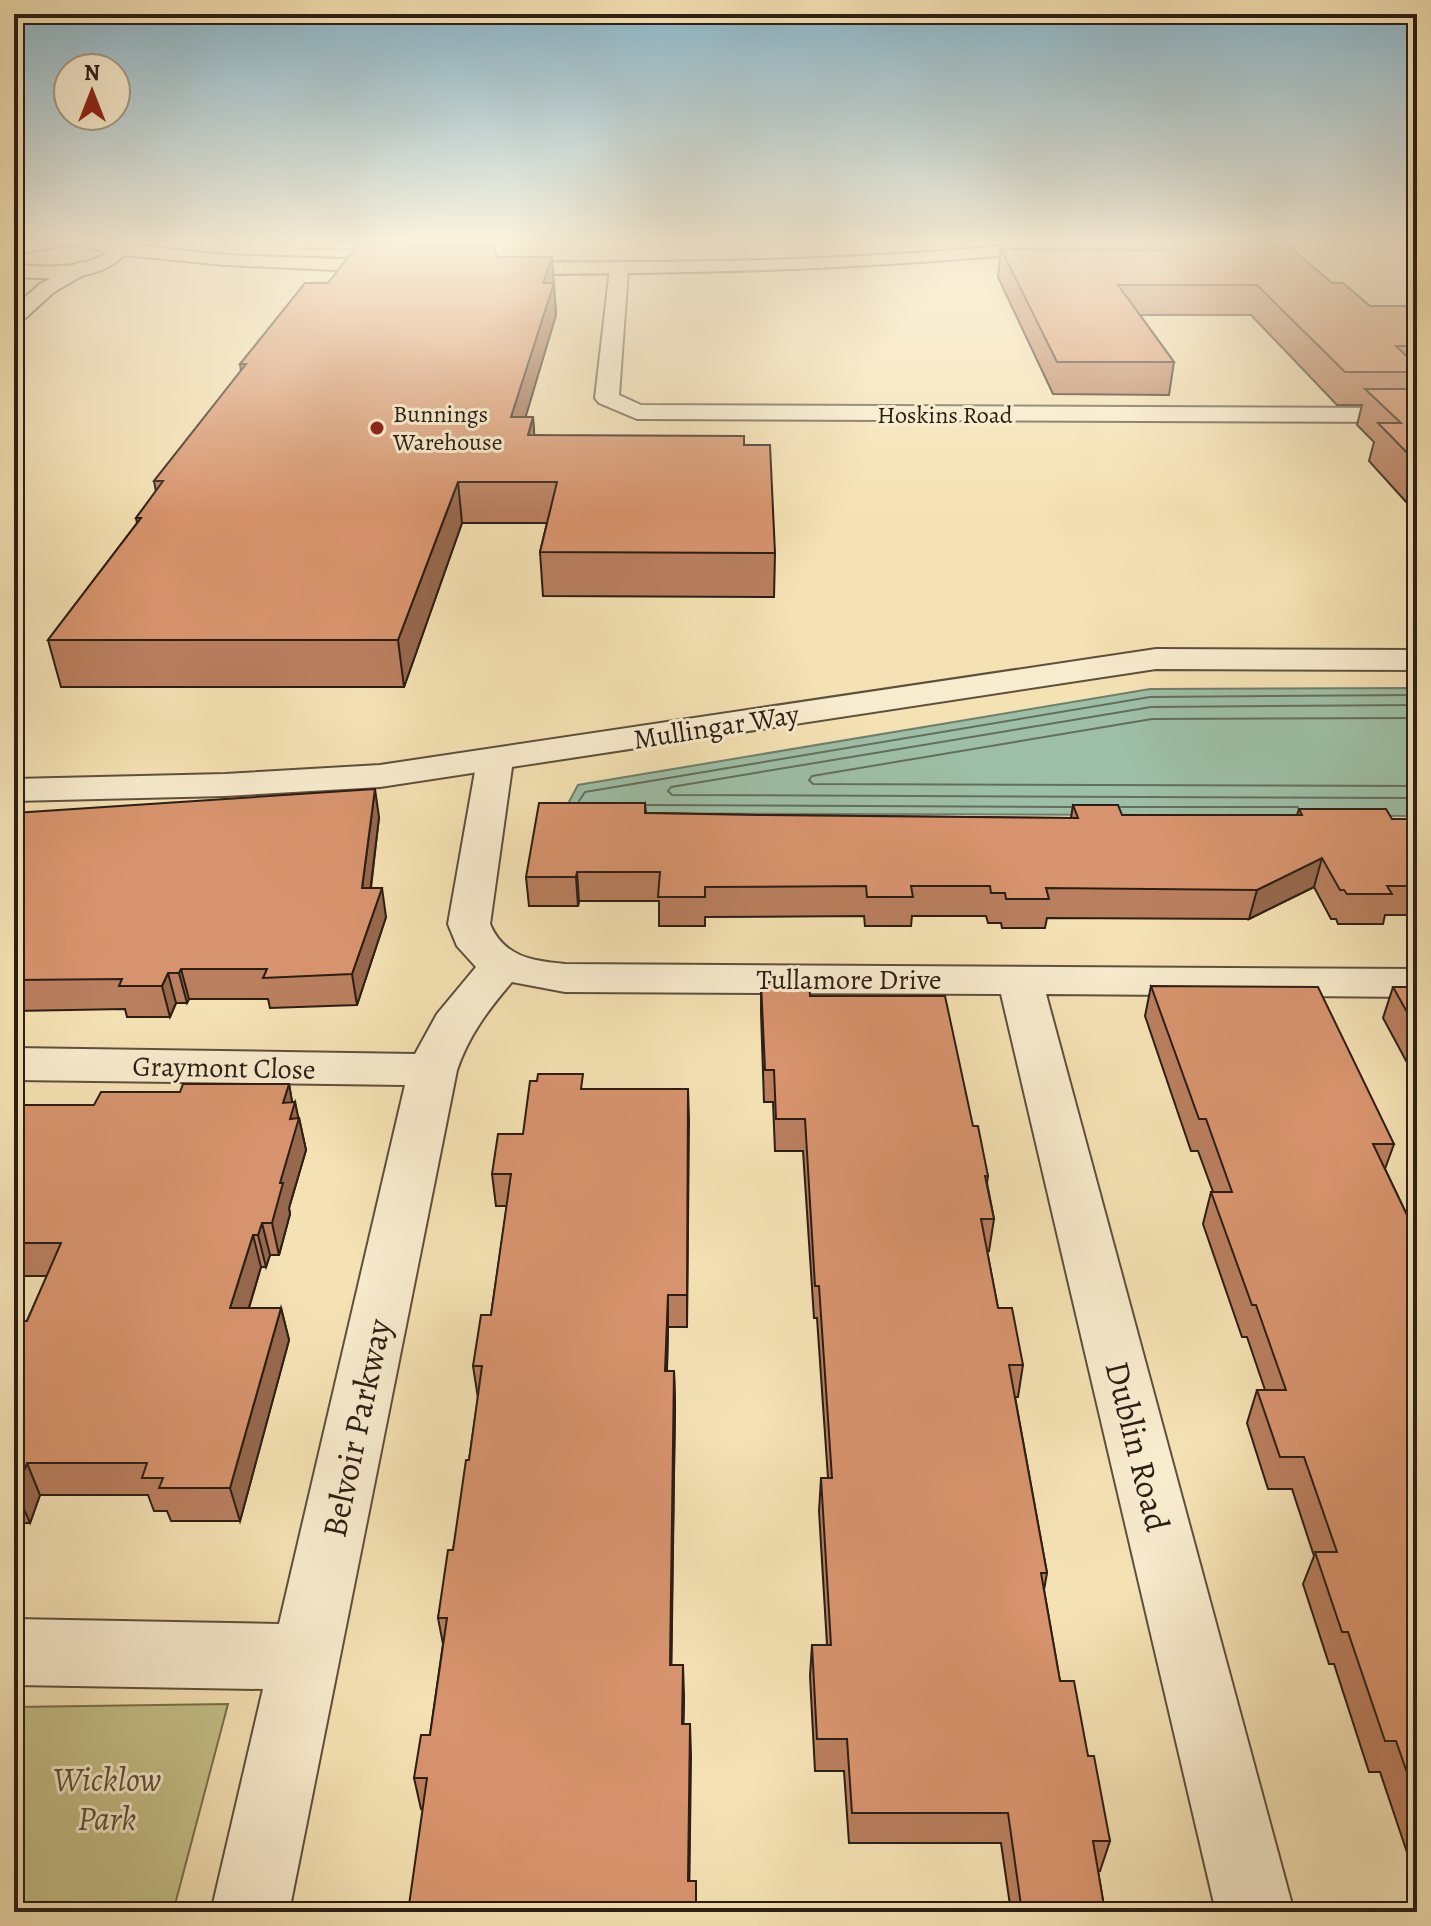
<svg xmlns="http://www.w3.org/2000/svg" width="1431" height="1926" viewBox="0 0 1431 1926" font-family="Alegreya,serif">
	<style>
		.green { fill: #c4c087; stroke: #786f4e; stroke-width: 2 }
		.water { fill: #9dbfa7; stroke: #6f7f6d; stroke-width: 2 }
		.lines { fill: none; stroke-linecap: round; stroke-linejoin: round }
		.shore { stroke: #646e5e; stroke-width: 2 }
		.minor-casing { stroke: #5e4f3e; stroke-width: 4 }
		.tertiary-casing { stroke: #5e4f3e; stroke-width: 4 }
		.secondary-casing { stroke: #2b1e16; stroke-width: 4 }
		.primary-casing { stroke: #2b1e16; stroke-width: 4 }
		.minor { fill: #f8ecce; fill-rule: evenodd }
		.tertiary { fill: #f8ecce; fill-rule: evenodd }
		.secondary { fill: #f8ecce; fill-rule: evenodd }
		.primary { fill: #f5e2b4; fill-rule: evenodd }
		.wall { fill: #ba7f5f; stroke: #2b1e16; stroke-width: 2 }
		.shaded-wall { fill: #97684d; stroke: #2b1e16; stroke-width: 2 }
		.building { fill: #d8946e; stroke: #2b1e16; stroke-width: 2 }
		.poi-dot { fill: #8f2418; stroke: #f8ecce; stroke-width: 3 }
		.labels { text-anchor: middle; stroke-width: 6; stroke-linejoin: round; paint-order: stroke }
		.far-poi-label { font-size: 24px; fill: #2b1e16; stroke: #f8ecce; text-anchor: start }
		.far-street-label { font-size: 24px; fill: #2b1e16; stroke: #f8ecce }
		.street-label { font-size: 28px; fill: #2b1e16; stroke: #f8ecce }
		.near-street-label { font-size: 34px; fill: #2b1e16; stroke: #f8ecce }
		.near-park-label { font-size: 34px; font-style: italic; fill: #594f38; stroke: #f8ecce }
	</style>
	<rect width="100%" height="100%" fill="#f5e2b4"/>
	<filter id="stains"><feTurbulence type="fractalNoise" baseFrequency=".0025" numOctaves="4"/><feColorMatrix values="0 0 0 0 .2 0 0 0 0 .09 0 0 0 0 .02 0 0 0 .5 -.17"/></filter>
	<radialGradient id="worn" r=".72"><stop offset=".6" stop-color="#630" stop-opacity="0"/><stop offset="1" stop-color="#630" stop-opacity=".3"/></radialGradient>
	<polygon class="green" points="228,1704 173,1912 14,1912 14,1707"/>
	<polygon class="water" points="1417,688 1417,816 563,813 578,785 1150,689"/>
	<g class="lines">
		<g class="shore">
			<polyline points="1417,705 1151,707 671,787 668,791 672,795 1417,798"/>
			<polyline points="1417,718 1152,719 812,776 809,780 813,784 1417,786"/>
			<polyline points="579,801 585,792 1150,697 1417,695"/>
			<polyline points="647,805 1071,807"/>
			<polyline points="1121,807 1298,807"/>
		</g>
		<g class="minor-casing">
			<g id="minor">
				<polygon points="289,243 398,243 389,248 298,248"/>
				<polygon points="619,263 628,269 619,395 641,405 1417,408 1417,422 637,419 599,403 595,398 610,269"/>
				<path d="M495,749l13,3 5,8 -23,164c14,33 42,37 75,40l852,5v28l-371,-3 248,918h-78l-215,-918 -436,-2 -53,-10c-24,28 -43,53 -55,88l-168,842h-78l52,-223 -249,-4v-66l265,5 126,-539 -391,-5v-32l401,6 22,-40 39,-47 -19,-21 -9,-22 29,-164 5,-8z"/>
			</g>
		</g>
		<g class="tertiary-casing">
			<polygon id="tertiary" points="1156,649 1417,650 1417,670 1156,669 380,787 225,796 14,801 14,779 225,774 380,765"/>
		</g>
		<g class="secondary-casing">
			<polygon id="secondary" points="81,262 90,268 88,272 54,292 21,322 14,324 14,307 40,284"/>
		</g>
		<g class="primary-casing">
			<g id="primary">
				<path d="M23,243h90l112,12 176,6 9,6 -9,6 -176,-8 -101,-10c-24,27 -76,24 -110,22v-12c29,2 67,5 92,-12 -27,-13 -65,-4 -92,2v-10z"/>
				<path d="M1030,243h54l-9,5c-193,22 -387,26 -581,26l-9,-6 9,-6c179,1 358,0 536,-19z"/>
			</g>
		</g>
		<use href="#minor" class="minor"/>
		<use href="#tertiary" class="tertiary"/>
		<use href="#secondary" class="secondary"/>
		<use href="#primary" class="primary"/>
	</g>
	<g class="wall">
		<polygon points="372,243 489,243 490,246 497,257 554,283 556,315 525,417 533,417 534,435 744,445 775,553 774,597 543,596 540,552 547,523 462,523 404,687 61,687 48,640 137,523 136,518 156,492 154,481 241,371 240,364 373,244"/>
		<polygon points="1150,243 1285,243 1332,283 1370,306 1417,306 1417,514 1369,461 1374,442 1357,425 1362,405 1337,405 1251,315 1140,315 1174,362 1169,395 1053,394 998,277 1001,249 1148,250"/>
		<polygon points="645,803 646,813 758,815 1071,818 1073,805 1122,815 1297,815 1299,809 1392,819 1417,819 1417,915 1385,915 1383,924 1338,924 1336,919 1331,919 1314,887 1249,919 1047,918 1045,928 1002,928 1001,923 988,923 986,916 912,916 911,926 865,926 864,916 705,917 705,926 659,926 659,901 579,901 578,906 529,906 526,877"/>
		<polygon points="14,813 379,817 371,888 386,917 357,1005 270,1008 268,999 189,999 187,1003 176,1003 170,1017 127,1017 125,1009 14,1011"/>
		<polygon points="761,982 810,996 973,1126 988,1176 987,1183 994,1219 989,1251 987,1251 998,1308 1023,1365 1018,1397 1015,1397 1047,1573 1044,1590 1060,1681 1088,1756 1110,1841 1100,1871 1098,1871 1105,1912 949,1912 950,1905 1010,1905 1001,1843 849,1843 844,1771 815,1771 810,1676 812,1645 827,1645 819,1511 821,1478 828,1478 817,1318 814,1318 803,1151 775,1151 773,1102 764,1102 761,1012"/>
		<polygon points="1151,986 1394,1144 1385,1169 1417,1236 1417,1882 1380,1772 1369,1772 1334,1664 1329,1664 1303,1584 1314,1556 1292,1489 1268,1489 1247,1423 1257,1390 1265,1390 1247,1337 1242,1337 1203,1224 1211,1192 1213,1192 1198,1151 1191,1151 1145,1016"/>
		<polygon points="1393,987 1417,987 1417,1081 1383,1018"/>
		<polygon points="289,1084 292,1102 295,1102 298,1118 299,1118 306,1150 289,1208 290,1214 279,1255 270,1255 266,1267 261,1267 249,1308 281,1308 289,1340 240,1521 171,1521 167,1511 154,1511 148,1495 40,1495 30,1523 14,1523 14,1321 27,1321 47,1276 14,1276 14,1105 94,1105 180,1092"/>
		<polygon points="584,1089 688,1089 687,1327 668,1327 667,1371 674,1371 675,1404 671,1665 684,1696 683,1724 690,1724 689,1881 696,1912 421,1809 414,1778 430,1735 443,1644 438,1618 453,1550 469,1460 478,1398 473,1366 491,1315 507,1206 496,1206 492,1174 523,1134"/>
	</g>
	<g class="shaded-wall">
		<polygon points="552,257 556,315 514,456 511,417 543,283"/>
		<polygon points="533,417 536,456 528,435"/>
		<polygon points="458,482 462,523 404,687 398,640"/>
		<polygon points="375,789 379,817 367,917 362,888"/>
		<polygon points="1322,858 1314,887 1249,919 1257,890"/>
		<polygon points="577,872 579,901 578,906 576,877"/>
		<polygon points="382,888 386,917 357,1005 352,974"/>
		<polygon points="181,969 189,999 187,1003 179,973"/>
		<polygon points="168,973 176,1003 170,1017 162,986"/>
		<polygon points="289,1084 293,1107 295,1102 299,1121 299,1118 306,1150 289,1208 290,1214 279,1255 272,1223 283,1103"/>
		<polygon points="688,1089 689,1120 687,1327 687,1295"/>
		<polygon points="262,1223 270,1255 266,1267 258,1235"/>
		<polygon points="253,1235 261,1267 239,1340 230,1308"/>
		<polygon points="668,1295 668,1327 666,1404 665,1371"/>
		<polygon points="281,1308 289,1340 240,1521 230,1488"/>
		<polygon points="674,1371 675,1404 671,1696 670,1665"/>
		<polygon points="27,1463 40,1495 30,1523 16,1491"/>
		<polygon points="683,1665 684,1696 683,1756 682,1724"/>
		<polygon points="690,1724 691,1756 689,1911 688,1881"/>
	</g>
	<g class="building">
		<polygon points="1159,243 1285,243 1332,283 1343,283 1370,306 1417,306 1417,346 1396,346 1417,366 1417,372 1345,372 1257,285 1118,285 1174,362 1057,362 1001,249 1165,250"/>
		<polygon points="358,244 493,246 497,257 552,257 543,283 554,283 511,417 533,417 528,435 744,436 744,445 770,445 775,553 540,552 557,482 458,482 398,640 48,640 141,518 136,518 163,481 154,481 246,364 240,364 305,283 328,283"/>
		<polygon points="1365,389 1417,389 1417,463 1378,423 1401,423"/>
		<polygon points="375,789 362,888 382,888 352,974 263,978 267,969 181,969 179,973 168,973 162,986 119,986 122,979 14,980 14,813"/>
		<polygon points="539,803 645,803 645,813 758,815 1078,818 1073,805 1118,805 1122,815 1302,815 1299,809 1386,809 1392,819 1417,819 1417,886 1387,886 1392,894 1347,894 1344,890 1340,890 1322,858 1257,890 1046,888 1049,899 1006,899 1005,893 991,893 990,886 911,886 913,897 867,897 866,886 705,887 705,897 658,897 660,872 577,872 576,877 526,877"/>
		<polygon points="761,982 809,982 810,996 945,996 973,1126 978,1126 988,1176 985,1176 994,1219 981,1219 998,1308 1012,1308 1023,1365 1009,1365 1047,1573 1041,1573 1060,1681 1074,1681 1088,1756 1094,1756 1110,1841 1093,1841 1105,1912 951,1912 950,1905 1021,1905 1008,1813 852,1813 847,1739 817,1739 812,1645 831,1645 821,1478 832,1478 819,1286 815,1286 805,1119 776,1119 774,1070 765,1070"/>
		<polygon points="1151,986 1318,987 1394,1144 1373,1144 1417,1236 1417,1801 1396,1741 1385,1741 1348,1632 1342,1632 1315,1552 1337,1552 1304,1457 1280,1457 1257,1390 1286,1390 1256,1305 1252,1305 1211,1192 1232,1192 1206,1119 1199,1119"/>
		<polygon points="1393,987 1417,987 1417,1030"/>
		<polygon points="538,1074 583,1074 581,1089 688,1089 687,1295 668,1295 665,1371 674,1371 670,1665 683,1665 682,1724 690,1724 688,1881 696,1881 696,1912 408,1912 427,1778 414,1778 421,1735 430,1735 447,1618 438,1618 448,1550 453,1550 466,1460 469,1460 482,1366 473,1366 481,1315 491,1315 511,1174 492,1174 498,1134 523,1134 530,1081 537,1081"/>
		<polygon points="183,1084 289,1084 283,1103 295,1102 290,1119 299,1118 280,1183 283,1183 272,1223 262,1223 258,1235 253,1235 230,1308 281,1308 230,1488 159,1488 163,1478 142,1478 147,1463 27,1463 16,1491 14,1491 14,1321 27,1321 61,1243 14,1243 14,1105 94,1105 101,1092 180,1092"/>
	</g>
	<linearGradient id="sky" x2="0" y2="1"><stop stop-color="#8ab8ce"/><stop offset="0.47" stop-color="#faf2dd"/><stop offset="1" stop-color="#faf2dd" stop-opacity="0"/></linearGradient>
	<rect width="1431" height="512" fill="url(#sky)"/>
	<circle class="poi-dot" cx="377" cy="428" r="8"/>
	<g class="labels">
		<g class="far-poi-label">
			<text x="393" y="422">Bunnings<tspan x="393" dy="28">Warehouse</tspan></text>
		</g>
		<g class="far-street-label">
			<text x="945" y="423">Hoskins Road</text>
		</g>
		<g class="street-label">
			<text transform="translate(716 726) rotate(-9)" y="10">Mullingar Way</text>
			<text x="849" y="989">Tullamore Drive</text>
			<text transform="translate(224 1067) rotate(1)" y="10">Graymont Close</text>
		</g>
		<g class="near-street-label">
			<text transform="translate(356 1428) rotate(-78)" y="12">Belvoir Parkway</text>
			<text transform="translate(1138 1446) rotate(76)" y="12">Dublin Road</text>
		</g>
		<g class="near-park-label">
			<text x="107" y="1791">Wicklow<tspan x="107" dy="39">Park</tspan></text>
		</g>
	</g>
	<rect width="1431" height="1926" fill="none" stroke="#f5e2b4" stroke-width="48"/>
	<rect x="16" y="16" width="1399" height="1894" fill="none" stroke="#2b1e16" stroke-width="4"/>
	<rect x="24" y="24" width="1383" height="1878" fill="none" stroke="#2b1e16" stroke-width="2"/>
	<g transform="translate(92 92)"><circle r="38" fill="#f8ecce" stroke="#a69a84" stroke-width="2"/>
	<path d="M0-6L14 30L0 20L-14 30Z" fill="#8f2418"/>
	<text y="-12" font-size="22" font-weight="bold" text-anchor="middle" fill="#2b1e16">N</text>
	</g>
	<rect width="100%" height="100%" filter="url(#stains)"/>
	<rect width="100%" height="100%" fill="url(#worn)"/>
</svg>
